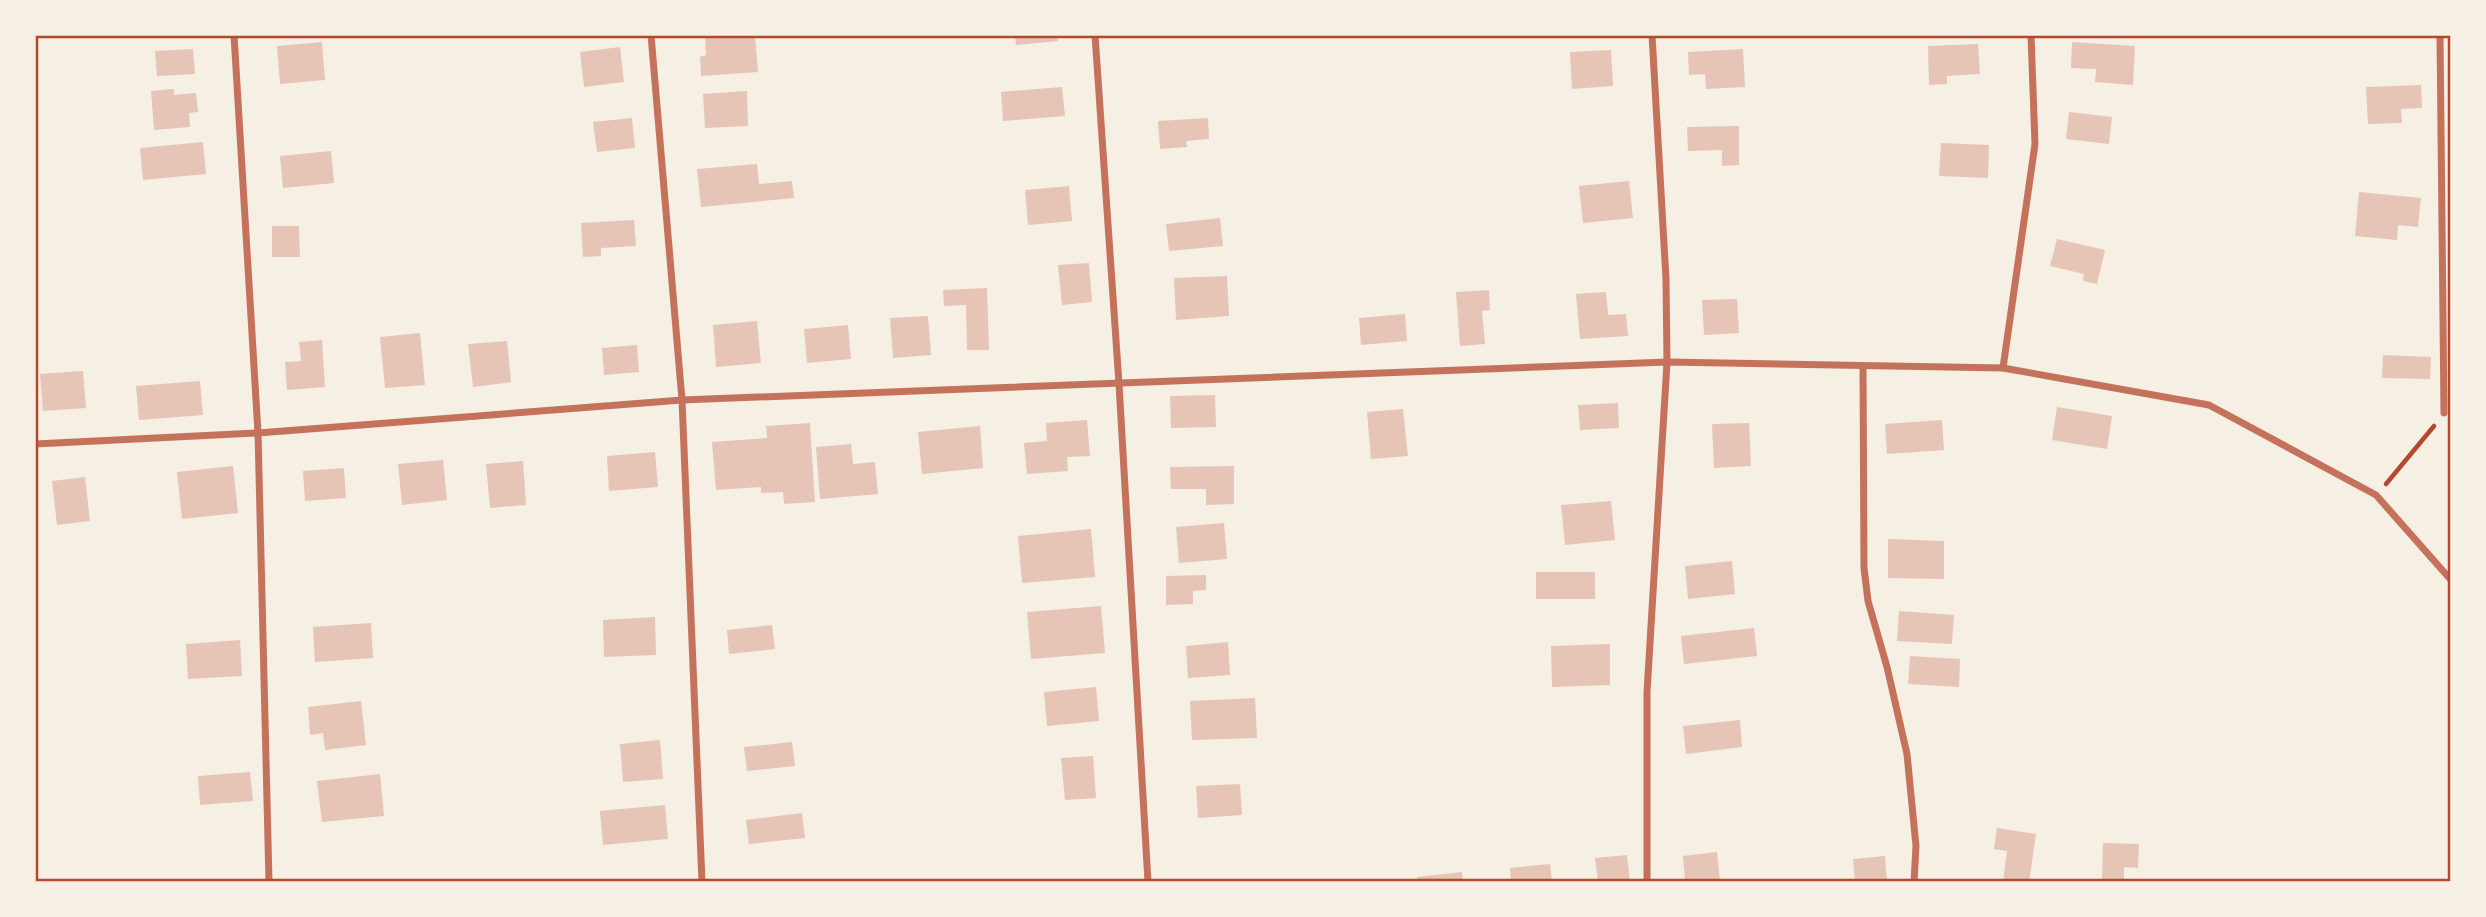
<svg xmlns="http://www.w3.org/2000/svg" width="2486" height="917" viewBox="0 0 2486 917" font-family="Roboto,sans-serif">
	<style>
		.building { fill: #e6c5b7 }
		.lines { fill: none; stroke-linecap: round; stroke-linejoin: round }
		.path { stroke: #b5482f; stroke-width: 4.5 }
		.minor { stroke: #c5725c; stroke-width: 7 }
		.neatline { fill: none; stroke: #b5482f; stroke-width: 2.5 }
	</style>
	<rect width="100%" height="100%" fill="#f6efe4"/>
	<g class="building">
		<polygon points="705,35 755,35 758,72 701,76 700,57 706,55"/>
		<polygon points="1015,35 1057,35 1058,41 1016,45"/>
		<polygon points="322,42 325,80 280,84 277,46"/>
		<polygon points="2072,42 2135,46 2133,85 2095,82 2096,69 2071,68"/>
		<polygon points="1978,44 1980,74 1947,76 1947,84 1929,85 1928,46"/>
		<polygon points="620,47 624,82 584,87 580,52"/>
		<polygon points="193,49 195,74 157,76 155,51"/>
		<polygon points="1743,49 1745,87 1706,89 1705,74 1689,75 1688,52"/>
		<polygon points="1611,50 1613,86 1572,89 1570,52"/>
		<polygon points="2421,85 2422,108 2401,109 2402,123 2368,124 2366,87"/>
		<polygon points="1062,87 1065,116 1003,121 1001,92"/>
		<polygon points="174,89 174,95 196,93 198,112 189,113 190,127 154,130 151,91"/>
		<polygon points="747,91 748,126 705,128 703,94"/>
		<polygon points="2069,112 2112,117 2109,144 2066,139"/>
		<polygon points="632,118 635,148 597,152 593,122"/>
		<polygon points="1208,118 1209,139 1186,141 1187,147 1160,149 1158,121"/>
		<polygon points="1739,126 1739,165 1722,166 1722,150 1688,151 1687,127"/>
		<polygon points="203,142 206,174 143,180 140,148"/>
		<polygon points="1941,143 1989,145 1988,178 1939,176"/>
		<polygon points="331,151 334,183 283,188 280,156"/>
		<polygon points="757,164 759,184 792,181 794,198 701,207 697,169"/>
		<polygon points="1629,181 1633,218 1583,223 1579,186"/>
		<polygon points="1069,186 1072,221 1028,225 1025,190"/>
		<polygon points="2359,192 2421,198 2418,227 2398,225 2397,240 2355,236"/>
		<polygon points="1220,218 1223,246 1169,251 1166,224"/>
		<polygon points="634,220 636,246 601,248 601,256 583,257 581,223"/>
		<polygon points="272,226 299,226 300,257 272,257"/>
		<polygon points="2057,239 2105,250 2097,284 2083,281 2084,274 2050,266"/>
		<polygon points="1089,263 1092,302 1062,305 1058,265"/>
		<polygon points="1227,276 1229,316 1176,320 1174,278"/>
		<polygon points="987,288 989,350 967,350 966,305 944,306 943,290"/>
		<polygon points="1489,290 1490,310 1482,311 1485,344 1460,346 1456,292"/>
		<polygon points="1606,292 1608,315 1626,314 1628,336 1580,339 1576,294"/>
		<polygon points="1737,299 1739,333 1704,335 1702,300"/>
		<polygon points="1405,314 1407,341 1361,345 1359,318"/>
		<polygon points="928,316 931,355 893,358 890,318"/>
		<polygon points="757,321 761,363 716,367 713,325"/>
		<polygon points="848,325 851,359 807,363 804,329"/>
		<polygon points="420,333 425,385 385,388 380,337"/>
		<polygon points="322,340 325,387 287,390 285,362 301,361 299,342"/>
		<polygon points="507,341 511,382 473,387 468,344"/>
		<polygon points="637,345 639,372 604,375 602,348"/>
		<polygon points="2383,355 2431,357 2430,379 2382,378"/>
		<polygon points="83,371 86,408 43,411 40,374"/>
		<polygon points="200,381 203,415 139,420 136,386"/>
		<polygon points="1215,395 1216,427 1171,428 1170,396"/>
		<polygon points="1618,403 1619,428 1580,430 1578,405"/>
		<polygon points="2057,407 2112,416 2107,449 2052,440"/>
		<polygon points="1403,409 1408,456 1371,459 1367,412"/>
		<polygon points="1087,420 1090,456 1067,457 1068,471 1027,474 1024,443 1047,441 1046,423"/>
		<polygon points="1942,420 1944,450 1887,454 1885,424"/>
		<polygon points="810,423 815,502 784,504 783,492 761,493 761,487 716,490 712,442 767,438 766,426"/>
		<polygon points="1749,423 1751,466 1714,468 1712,424"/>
		<polygon points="980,426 983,468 922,474 918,432"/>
		<polygon points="851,444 853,464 875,462 878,494 820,499 816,447"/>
		<polygon points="655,452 658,487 609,491 607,456"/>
		<polygon points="443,460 447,500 402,505 398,464"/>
		<polygon points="523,461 526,505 490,508 486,464"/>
		<polygon points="233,466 238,513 182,519 177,472"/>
		<polygon points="1234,466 1234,504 1206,505 1206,489 1171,489 1170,467"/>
		<polygon points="344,468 346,498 305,501 303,471"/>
		<polygon points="85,477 90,521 57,525 52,481"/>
		<polygon points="1611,501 1615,540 1565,545 1561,505"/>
		<polygon points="1224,523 1227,559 1179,563 1176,527"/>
		<polygon points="1091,529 1095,577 1022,583 1018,536"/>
		<polygon points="1888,539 1944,541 1944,579 1888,578"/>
		<polygon points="1732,561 1735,594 1688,599 1685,566"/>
		<rect x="1536" y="572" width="59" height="27"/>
		<polygon points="1206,575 1206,590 1193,591 1193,604 1166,605 1166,576"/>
		<polygon points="1101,606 1105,653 1031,659 1027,612"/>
		<polygon points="1899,611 1954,615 1952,644 1897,641"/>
		<polygon points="655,617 656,655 604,657 603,620"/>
		<polygon points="371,623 373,658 315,662 313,627"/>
		<polygon points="772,625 775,649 729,654 727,630"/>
		<polygon points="1754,628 1757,656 1684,664 1681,636"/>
		<polygon points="240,640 242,676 188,679 186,644"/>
		<polygon points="1228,642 1230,675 1188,678 1186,646"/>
		<polygon points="1610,644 1610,685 1552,687 1551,646"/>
		<polygon points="1910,656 1960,659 1959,687 1908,684"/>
		<polygon points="1096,687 1099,721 1047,726 1044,692"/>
		<polygon points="1255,698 1257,738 1192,740 1190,701"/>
		<polygon points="361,701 366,745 325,750 323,733 310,735 308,707"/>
		<polygon points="1740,720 1742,747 1686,754 1683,726"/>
		<polygon points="660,740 663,779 623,782 620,744"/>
		<polygon points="792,742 795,766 747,771 744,747"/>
		<polygon points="1093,756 1096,798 1065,800 1061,758"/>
		<polygon points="250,772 253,801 200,805 198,776"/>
		<polygon points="380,774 384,816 322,822 317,781"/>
		<polygon points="1240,784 1242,815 1198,818 1196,786"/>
		<polygon points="665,805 668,839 603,845 600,811"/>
		<polygon points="802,813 805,838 749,844 746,820"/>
		<polygon points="1997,828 2036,834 2029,882 2003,882 2007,851 1994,849"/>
		<polygon points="2103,843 2139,844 2138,868 2124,867 2124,882 2102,882"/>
		<polygon points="1717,852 1720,882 1685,882 1683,856"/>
		<polygon points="1627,855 1630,882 1598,882 1595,858"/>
		<polygon points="1885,856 1887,882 1855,882 1853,859"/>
		<polygon points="1550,864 1552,882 1511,882 1510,868"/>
		<polygon points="1462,872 1463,882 1418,882 1417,877"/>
	</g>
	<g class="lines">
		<polyline class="path" points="2386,484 2434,426"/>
		<g class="minor">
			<polyline points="234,35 258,433 269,882"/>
			<polyline points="651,35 682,400 702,882"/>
			<polyline points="1095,35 1119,384 1148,882"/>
			<polyline points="2440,35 2444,413"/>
			<polyline points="1863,367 1864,568 1868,601 1887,667 1907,754 1916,846 1914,882"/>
			<polyline points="2003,368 2035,144 2031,35"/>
			<polyline points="35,444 258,433 682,400 1667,362 2003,368 2209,405 2376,495 2451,580"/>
			<polyline points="1647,882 1647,692 1667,362 1666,279 1652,35"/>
		</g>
	</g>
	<rect width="2486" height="917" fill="none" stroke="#f6efe4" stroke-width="74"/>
	<rect x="37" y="37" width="2412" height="843" class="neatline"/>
</svg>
